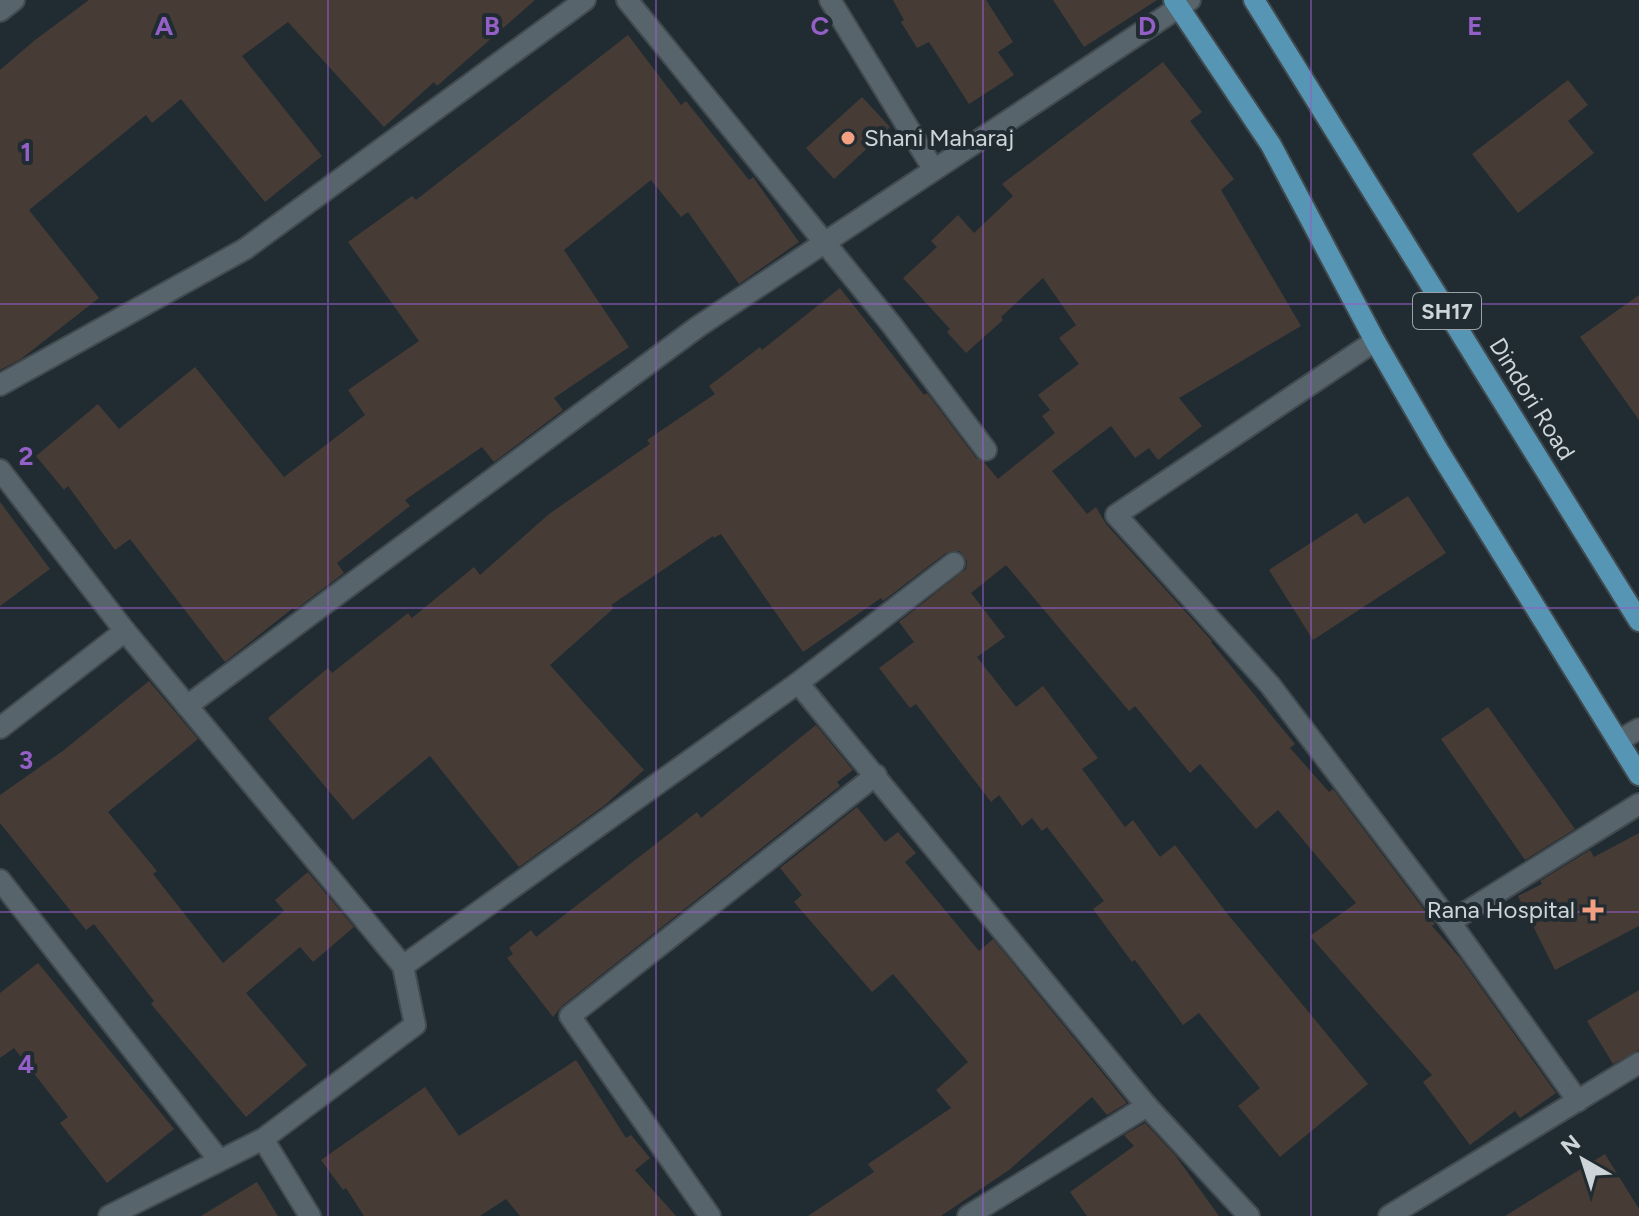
<svg xmlns="http://www.w3.org/2000/svg" width="1639" height="1216" viewBox="0 0 1639 1216" font-family="Figtree,sans-serif">
	<style>
		.building { fill: #473b36 }
		.lines { fill: none; stroke-linecap: round; stroke-linejoin: round }
		.street-casing { stroke: #414a4f; stroke-width: 24 }
		.primary-casing { stroke: #414a4f; stroke-width: 24 }
		.street { stroke: #57646b; stroke-width: 20 }
		.primary { stroke: #5696b4; stroke-width: 20 }
		.grid { fill: none; stroke: #945fc7; stroke-width: 2; stroke-opacity: 0.55 }
		.poi-dot { fill: #f2a081; stroke: #212c32; stroke-width: 3 }
		.labels { text-anchor: middle; stroke-width: 8; stroke-linejoin: round; paint-order: stroke }
		.shield { fill: #212c32; stroke: #9aa2a7; stroke-width: 2 }
		.shield-label { font-size: 22px; font-weight: bold; fill: #ced5d9 }
		.poi-label { font-size: 24px; fill: #ced5d9; stroke: #212c32; text-anchor: start }
		.street-label { font-size: 24px; fill: #ced5d9; stroke: #212c32 }
		.grid-label { font-size: 26px; text-anchor: middle; font-weight: bold; fill: #945fc7; stroke: #212c32; stroke-width: 8; stroke-linejoin: round; paint-order: stroke }
	</style>
	<rect width="100%" height="100%" fill="#212c32"/>
	<g class="building">
		<polygon points="89,0 535,0 437,86 434,82 384,127 288,22 242,56 322,156 265,202 181,99 152,123 146,115 29,210 99,298 21,359 0,370 0,70 35,40"/>
		<polygon points="893,0 986,0 1013,42 998,52 1014,75 969,104 929,42 917,48 901,22 904,20"/>
		<polygon points="1053,0 1157,0 1084,47"/>
		<polygon points="628,35 681,105 686,101 749,180 753,177 799,242 739,284 688,212 681,217 651,180 564,250 629,347 554,398 563,410 494,462 482,447 405,500 410,506 337,563 344,573 295,610 293,608 225,662 130,539 115,550 68,486 64,490 36,456 98,404 119,429 195,367 284,477 365,415 348,390 419,341 348,242 412,196 416,200"/>
		<polygon points="1163,62 1202,112 1190,121 1234,179 1221,190 1301,326 1179,398 1202,426 1158,460 1149,448 1135,458 1111,426 1052,471 1087,514 1096,507 1106,524 1212,641 1211,642 1295,744 1290,748 1329,792 1333,789 1435,924 1432,926 1460,958 1556,1093 1520,1118 1515,1111 1470,1145 1423,1082 1432,1075 1310,936 1356,903 1278,810 1256,829 1200,764 1190,773 1135,706 1129,711 1006,565 971,593 1005,637 977,657 1016,707 1043,686 1098,758 1082,769 1125,827 1133,820 1160,857 1175,845 1226,912 1368,1084 1280,1157 1238,1106 1260,1088 1199,1013 1183,1025 1135,960 1132,962 1093,909 1104,901 1047,827 1042,831 1032,818 1022,826 999,795 991,802 916,704 910,708 879,668 914,642 899,622 966,569 967,561 960,551 946,553 883,601 881,598 803,652 721,534 714,538 713,536 611,605 614,608 550,665 644,770 605,805 519,867 430,756 353,820 268,718 328,668 332,673 408,613 412,618 474,567 480,575 549,514 650,444 647,440 715,394 709,386 760,347 762,350 840,288 924,395 927,393 976,458 984,462 998,479 1055,433 1042,416 1050,410 1038,395 1079,364 1059,338 1076,325 1043,278 1001,317 1003,320 966,353 947,332 950,329 903,278 937,247 931,241 958,215 974,233 1013,196 1002,184"/>
		<polygon points="1568,80 1588,105 1568,121 1594,153 1518,213 1472,154"/>
		<polygon points="862,97 890,127 834,179 806,148"/>
		<polygon points="1639,295 1639,420 1580,337"/>
		<polygon points="1408,496 1446,553 1313,640 1269,570 1357,513 1364,524"/>
		<polygon points="0,502 50,569 0,606"/>
		<polygon points="149,681 198,739 108,812 157,871 153,874 223,963 284,911 275,900 308,872 354,927 313,962 300,947 246,993 307,1065 246,1117 151,1004 154,1001 94,924 86,930 0,823 0,795 64,750"/>
		<polygon points="1488,707 1575,829 1525,860 1441,739"/>
		<polygon points="816,725 853,770 837,782 840,786 562,1006 553,1017 507,958 513,954 509,948 531,930 536,937 697,812 701,818"/>
		<polygon points="857,807 885,842 898,832 916,853 905,862 979,951 993,939 1127,1103 1107,1115 1092,1097 1009,1170 941,1216 808,1216 874,1172 868,1164 951,1108 936,1090 968,1062 893,974 872,992 794,902 802,895 780,868"/>
		<polygon points="1639,833 1639,926 1555,970 1518,896 1542,884 1540,881 1590,850 1594,857"/>
		<polygon points="38,963 174,1129 107,1183 60,1123 68,1117 14,1048 0,1058 0,993"/>
		<polygon points="1639,990 1639,1050 1613,1064 1587,1021"/>
		<polygon points="576,1060 626,1138 631,1135 650,1158 635,1170 676,1216 520,1216 506,1199 480,1216 364,1216 346,1188 343,1190 321,1160 425,1087 459,1136"/>
		<polygon points="1145,1123 1175,1155 1219,1216 1087,1216 1070,1192 1134,1146 1124,1135"/>
		<polygon points="1605,1154 1639,1209 1639,1216 1505,1216"/>
		<polygon points="257,1182 278,1216 201,1216"/>
	</g>
	<g class="lines">
		<g class="street-casing">
			<g id="street">
				<polyline points="627,0 891,324 986,450"/>
				<polyline points="830,0 934,170"/>
				<polyline points="0,11 14,0"/>
				<polyline points="1375,341 1116,515 1270,685 1450,922 1578,1101"/>
				<polyline points="0,385 245,249 585,0"/>
				<polyline points="0,470 125,631 403,966 798,683 954,563"/>
				<polyline points="798,683 1147,1106 1249,1216"/>
				<polyline points="187,706 699,326 1190,0"/>
				<polyline points="0,728 125,631"/>
				<polyline points="1618,741 1639,729"/>
				<polyline points="0,880 219,1160"/>
				<polyline points="1450,922 1639,804"/>
				<polyline points="263,1139 415,1025 403,966"/>
				<polyline points="109,1216 263,1139 310,1216"/>
				<polyline points="710,1216 570,1016 876,775"/>
				<polyline points="968,1216 1147,1106"/>
				<polyline points="1389,1216 1639,1063"/>
			</g>
		</g>
		<g class="primary-casing">
			<g id="primary">
				<polyline points="1174,0 1271,145 1375,341 1438,450 1639,775"/>
				<polyline points="1254,0 1639,621"/>
			</g>
		</g>
		<use href="#street" class="street"/>
		<use href="#primary" class="primary"/>
	</g>
	<path class="grid" d="M328,0v1216M656,0v1216M983,0v1216M1311,0v1216M0,304h1639M0,608h1639M0,912h1639"/>
	<g class="poi-dot">
		<circle cx="848" cy="138" r="8"/>
		<path d="M1589 898h8v8h8v8h-8v8h-8v-8h-8v-8h8z"/>
	</g>
	<g class="labels">
		<rect class="shield" x="1413" y="293" width="68" height="36" rx="6"/>
		<g class="shield-label">
			<text x="1447" y="319">SH17</text>
		</g>
		<g class="poi-label">
			<text x="864" y="146">Shani Maharaj</text>
			<text x="1575" y="918" text-anchor="end">Rana Hospital</text>
		</g>
		<g class="street-label">
			<text transform="translate(1532 399) rotate(58)" y="8">Dindori Road</text>
		</g>
	</g>
	<g class="grid-label">
		<text x="164" y="35">A</text>
		<text x="492" y="35">B</text>
		<text x="820" y="35">C</text>
		<text x="1147" y="35">D</text>
		<text x="1475" y="35">E</text>
		<text x="26" y="161">1</text>
		<text x="26" y="465">2</text>
		<text x="26" y="769">3</text>
		<text x="26" y="1073">4</text>
	</g>
	<g transform="translate(1583 1160) rotate(321)" stroke="#212c32" stroke-width="6" paint-order="stroke">
	<path d="M0-6L14 30L0 20L-14 30Z" fill="#ced5d9"/>
	<text y="-12" font-size="22" font-weight="bold" text-anchor="middle" fill="#ced5d9">N</text>
	</g>
</svg>
